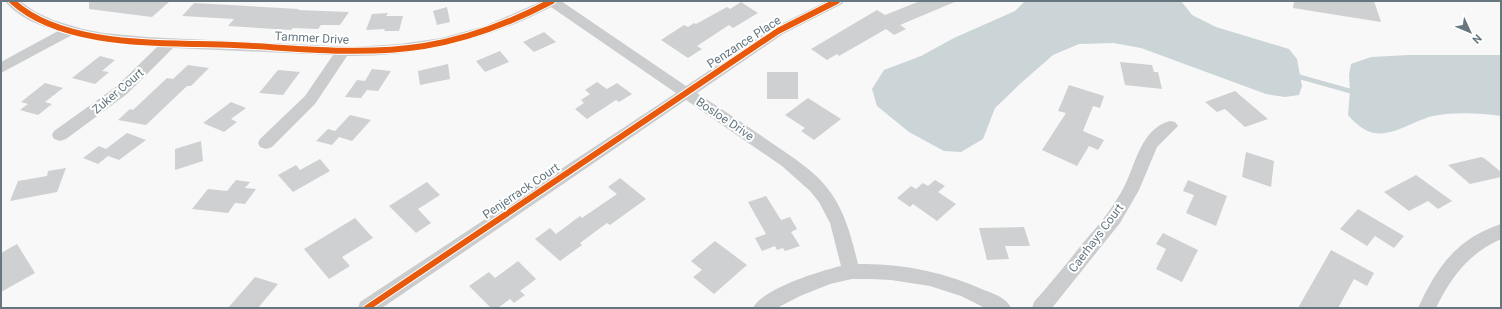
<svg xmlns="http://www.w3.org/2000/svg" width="1502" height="309" font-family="Roboto,sans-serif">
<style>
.water{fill:#cbd4d6}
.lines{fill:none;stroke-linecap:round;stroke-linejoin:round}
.stream{stroke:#cbd4d6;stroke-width:4.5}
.building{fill:#cfd0d1}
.street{fill:#cbcccd;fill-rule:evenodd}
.cycleway-casing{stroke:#fff;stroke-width:8}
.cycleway{stroke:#e8590c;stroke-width:6}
.labels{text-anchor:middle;stroke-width:4;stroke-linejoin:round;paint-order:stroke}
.street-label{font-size:12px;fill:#667780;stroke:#fff}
</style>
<rect width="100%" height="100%" fill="#f8f8f8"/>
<g class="water">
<polygon points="1025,1 1181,1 1192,15 1216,27 1289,49 1297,59 1302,86 1299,95 1285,97 1266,94 1141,48 1113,43 1079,44 1053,55 1021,83 995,108 983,139 961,152 944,151 909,132 877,106 872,89 884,70 921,56 954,38 1015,11"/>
<path d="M 1409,55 L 1501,55 L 1501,116 C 1478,113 1456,112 1433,116 C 1427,117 1422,120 1416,122 C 1387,135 1371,142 1348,115 L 1350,91 L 1349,75 L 1351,64 L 1371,57 Z"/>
</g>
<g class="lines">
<polyline class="stream" points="1300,77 1350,91"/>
</g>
<g class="building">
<polygon points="89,1 155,1 169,2 152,17 89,9"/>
<polygon points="920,1 957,1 900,25 906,29 894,35 886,29 839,56 837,54 827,60 811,49 877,10 885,15"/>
<polygon points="1294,1 1374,1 1381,22 1293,8"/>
<polygon points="741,2 758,13 733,28 729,25 697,46 702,49 688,58 661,40 684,25 688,27 694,23 696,24 727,7 730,9"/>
<polygon points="194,3 299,9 298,10 349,12 340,25 321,25 318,29 293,28 291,30 228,26 234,19 182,16"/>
<polygon points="447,7 450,22 437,25 433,11"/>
<polygon points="388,13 386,16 403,16 399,31 384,31 385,29 366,30 372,14"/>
<polygon points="544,32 556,42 534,52 523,42"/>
<polygon points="500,51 509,62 485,72 476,61"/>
<polygon points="100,56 115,60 102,71 109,72 95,84 72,78"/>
<polygon points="1120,62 1152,65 1154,72 1158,72 1162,89 1125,85"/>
<polygon points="448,64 450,79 420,85 418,71"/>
<polygon points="188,65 209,68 191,86 187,86 146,125 118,120 130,109 133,110 167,78 173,79"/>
<polygon points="372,69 391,71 378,91 367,90 361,98 345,97 357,80 365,81"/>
<polygon points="278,70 300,72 283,95 259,93"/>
<rect x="767" y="72" width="31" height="27"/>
<polygon points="597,82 607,89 617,83 632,94 619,102 616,100 587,119 575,109 584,103 581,100 590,94 585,90"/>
<polygon points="45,83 63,88 45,102 52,104 38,115 20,110 28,104 21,102"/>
<polygon points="1069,85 1104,96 1100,108 1093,106 1083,131 1104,140 1098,150 1089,146 1077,166 1042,150 1066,113 1058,111"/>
<polygon points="1235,91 1268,119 1245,127 1225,109 1217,112 1205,102"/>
<polygon points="808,98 841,119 814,140 801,131 805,128 785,115"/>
<polygon points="231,102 246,108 231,119 237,122 224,132 203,123"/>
<polygon points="350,115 371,120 352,141 339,137 332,145 316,141 328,129 335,131"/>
<polygon points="127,133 146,140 119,160 108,156 98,164 83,158 99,146 106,149"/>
<polygon points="201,141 203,161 175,170 175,149"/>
<polygon points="1246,152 1274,161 1271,187 1242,177"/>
<polygon points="1481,157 1484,158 1501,172 1501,177 1470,184 1448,165"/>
<polygon points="320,159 330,171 293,192 278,175 296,165 300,170"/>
<polygon points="66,168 57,192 10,201 18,181 47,176 48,171"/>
<polygon points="1416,175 1452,201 1438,209 1428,201 1409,211 1384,192"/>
<polygon points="620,178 646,199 610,225 607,223 580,243 582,245 560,261 535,239 550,228 556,234 580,216 582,218 617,194 608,187"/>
<polygon points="236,180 250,182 245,188 256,189 245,204 235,203 228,213 192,209 208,189 227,191"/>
<polygon points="935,180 945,186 938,192 956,204 937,221 913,204 910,207 897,198 911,186 916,189 923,183 928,186"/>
<polygon points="1188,180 1227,196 1216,226 1186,213 1194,195 1183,191"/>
<polygon points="427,182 440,195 418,209 431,223 416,233 389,206"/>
<polygon points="766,196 781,220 790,217 797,229 791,232 800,246 785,251 783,248 777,250 775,246 762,251 755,238 766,234 748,202"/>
<polygon points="1358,209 1404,236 1394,248 1375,236 1367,246 1340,229"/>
<polygon points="355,218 373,238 342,257 350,266 329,279 304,249"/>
<polygon points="1024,227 1030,246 1005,246 1009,259 987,260 979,228"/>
<polygon points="1163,233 1198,250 1182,282 1156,269 1166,249 1156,244"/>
<polygon points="715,241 747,265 714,294 693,277 702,270 691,261"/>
<polygon points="17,244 35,273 1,292 1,253"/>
<polygon points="1331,250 1374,273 1367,286 1354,279 1338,308 1298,308"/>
<polygon points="518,261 536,279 520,291 525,295 514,303 510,299 498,308 491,308 469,286 489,272 495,278"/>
<polygon points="255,277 278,284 258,308 228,308"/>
</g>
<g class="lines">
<g class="street">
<path d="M 5,1 L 20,1 L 34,11 L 53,20 L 83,29 L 104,33 L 147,37 L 352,47 L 400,44 L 441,38 L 485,26 L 542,1 L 561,1 L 686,86 L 773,28 L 827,1 L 844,1 L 842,4 L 783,34 L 697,93 C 720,108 743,123 766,139 C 789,155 815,170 831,193 C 846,214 852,240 858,264 C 902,263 944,272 984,290 C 994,294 1007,298 1011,308 L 985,308 L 961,296 L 930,286 L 891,280 L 871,279 L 852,279 L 830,284 L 800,296 L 777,308 L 753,308 C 762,289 820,271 841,266 L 830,223 L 819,202 L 810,191 L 782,166 L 686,100 L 382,308 L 358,308 L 360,302 L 676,93 L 551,7 C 488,40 419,57 347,56 L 315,104 L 272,147 L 266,149 L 260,147 L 258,143 L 260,139 L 305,96 L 333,55 L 173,48 L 127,94 L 66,139 L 60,141 L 54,139 L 52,135 L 54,131 L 117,86 L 157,47 L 104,42 L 72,35 L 1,73 L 1,62 L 58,31 C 40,26 17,17 5,1 Z"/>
<path d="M 1170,121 L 1175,122 L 1178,126 L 1157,147 L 1139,190 L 1120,223 L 1052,308 L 1032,308 L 1034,302 C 1051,283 1067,263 1083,243 C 1098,226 1112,209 1123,189 C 1136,165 1140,129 1170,121 Z"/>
<path d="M 1501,224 L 1501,239 C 1469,253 1451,277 1436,308 L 1418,308 C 1437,267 1456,239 1501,224 Z"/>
</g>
<defs>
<g id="cycleway">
<path d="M 12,1 C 64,49 167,42 234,45 C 297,48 361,56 424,46 C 469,39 512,22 552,1"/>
<polyline points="367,308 778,31 837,1"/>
</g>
</defs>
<use href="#cycleway" class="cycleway-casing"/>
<use href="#cycleway" class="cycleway"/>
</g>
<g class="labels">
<g class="street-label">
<text transform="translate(312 38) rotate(3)" y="4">Tammer Drive</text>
<text transform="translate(744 42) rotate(-33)" y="4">Penzance Place</text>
<text transform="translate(118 91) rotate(-40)" y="4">Zuker Court</text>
<text transform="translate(725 119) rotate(34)" y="4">Bosloe Drive</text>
<text transform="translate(521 191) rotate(-34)" y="4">Penjerrack Court</text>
<text transform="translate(1096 238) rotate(-53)" y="4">Caerhays Court</text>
</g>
</g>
<rect width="1502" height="309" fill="none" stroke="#667780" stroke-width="4"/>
<g transform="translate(1470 32) rotate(134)" stroke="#ffffff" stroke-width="3" paint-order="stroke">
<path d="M0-3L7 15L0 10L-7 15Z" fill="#667780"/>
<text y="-6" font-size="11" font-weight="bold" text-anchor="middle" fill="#667780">N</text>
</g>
</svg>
